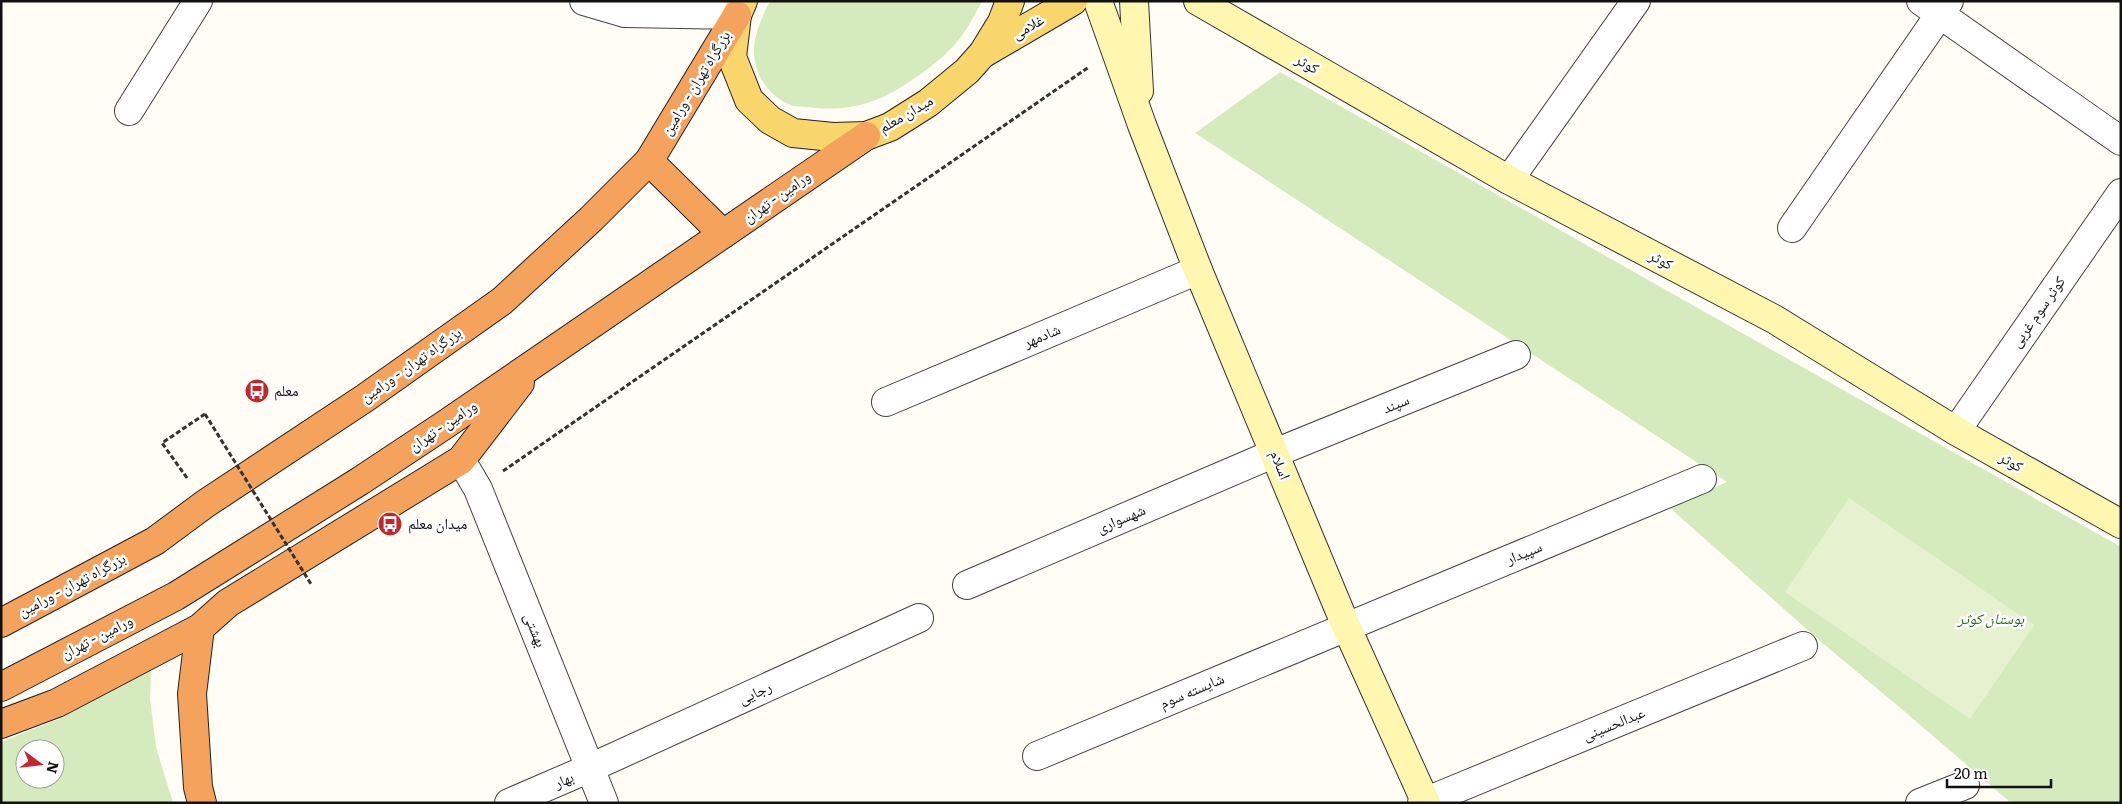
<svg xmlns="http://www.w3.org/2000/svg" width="2122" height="804" font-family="Literata,'Noto Naskh Arabic',serif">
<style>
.grass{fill:#d5ebbd;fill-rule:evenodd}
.pitch{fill:#e6f2cf}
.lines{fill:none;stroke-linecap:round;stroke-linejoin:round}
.street-casing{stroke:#444;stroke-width:30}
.secondary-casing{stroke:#333;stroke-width:30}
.primary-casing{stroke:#222;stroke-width:30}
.highway-casing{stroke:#222;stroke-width:30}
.path{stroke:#333;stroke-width:3;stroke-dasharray:5 2.5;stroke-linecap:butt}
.street{stroke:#fff;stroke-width:28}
.secondary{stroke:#fff6b0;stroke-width:28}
.primary{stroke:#f9d66b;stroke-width:28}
.highway{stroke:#f5a25d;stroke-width:28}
.path-bridge{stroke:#333;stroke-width:3;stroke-dasharray:5 2.5;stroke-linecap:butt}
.labels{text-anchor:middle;stroke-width:5;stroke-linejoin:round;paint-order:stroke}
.street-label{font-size:15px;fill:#111;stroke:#fff}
.poi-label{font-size:15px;fill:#111;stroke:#fff;text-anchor:start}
.park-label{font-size:15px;font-style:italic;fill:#2f6b1f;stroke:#fff}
</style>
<rect width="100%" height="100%" fill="#fffdf5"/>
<g class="grass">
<path d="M 770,1 L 982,1 C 976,12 970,24 963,34 C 949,56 907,86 883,97 C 861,107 840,110 816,108 C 809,107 801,107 794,106 C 769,99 753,73 754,48 C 755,32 763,15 770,1 Z"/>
<polygon points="1280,72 2121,547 2121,803 2011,803 1904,711 1820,641 1670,508 1727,482 1195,133"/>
<path d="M 151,669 L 150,699 L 156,747 L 173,803 L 1,803 L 1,742 L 59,719 ZM 25,749 L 55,749 L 55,779 L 25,779 Z"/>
</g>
<polygon class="pitch" points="1849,498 2034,625 1970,719 1785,592"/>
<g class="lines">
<defs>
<g id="street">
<polyline points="584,1 625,13 737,15"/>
<polyline points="1921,1 2121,141"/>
<polyline points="129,111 198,1"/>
<polyline points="1509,180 1636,1"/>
<polyline points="1792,228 1949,1"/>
<polyline points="886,402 1198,270"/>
<polyline points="1956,431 2121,193"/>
<polyline points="461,460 478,489 604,803"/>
<polyline points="967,585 1275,453 1516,355"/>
<polyline points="1037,756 1702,479"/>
<polyline points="509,803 590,768 919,618"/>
<polyline points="1422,803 1803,646"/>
<polyline points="1920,803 1965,785"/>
</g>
<g id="secondary">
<polyline points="1098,1 1142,125 1198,270 1346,626 1426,803"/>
<polyline points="1134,1 1139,91"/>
<polyline points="1198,1 1509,180 1774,319 1956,431 2121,524"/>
</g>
<g id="primary">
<polyline points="743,1 737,15 732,57 749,100 770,120 793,133 833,137 866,136 890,127 928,103 967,71 983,53 1002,22 1010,1"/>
<polyline points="984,53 1073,1"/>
</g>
<g id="highway">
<polyline points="649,161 723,234"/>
<polyline points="1,623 155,541 205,504 365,398 502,301 591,219 649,161 737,15"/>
<polyline points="200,628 192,694 198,787 202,803"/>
<polyline points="1,687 176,596 360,481 446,424 866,136"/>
<polyline points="1,724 57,703 200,628 228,603 461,460 520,383"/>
</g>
</defs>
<use href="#street" class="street-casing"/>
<use href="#secondary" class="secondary-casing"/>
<use href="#primary" class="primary-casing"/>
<use href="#highway" class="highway-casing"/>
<g class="path">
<polyline points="503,471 1089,67"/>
<polyline points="187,478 162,443 205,414"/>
</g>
<use href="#street" class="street"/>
<use href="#secondary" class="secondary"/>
<use href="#primary" class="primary"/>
<use href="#highway" class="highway"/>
<polyline class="path-bridge" points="205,414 311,584"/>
</g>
<defs>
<symbol id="bus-disc" viewBox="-11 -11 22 22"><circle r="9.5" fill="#c4262e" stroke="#fff"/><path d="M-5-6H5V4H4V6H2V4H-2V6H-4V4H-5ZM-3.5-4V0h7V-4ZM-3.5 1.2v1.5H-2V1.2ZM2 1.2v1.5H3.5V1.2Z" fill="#fff"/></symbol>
</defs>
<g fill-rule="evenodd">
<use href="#bus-disc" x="243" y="377" width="28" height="28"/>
<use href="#bus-disc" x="376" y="510" width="28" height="28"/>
</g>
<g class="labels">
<g class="street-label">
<text transform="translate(1028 27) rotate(-30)" y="5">غلامی</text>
<text transform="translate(1307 64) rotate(30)" y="5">کوثر</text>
<text transform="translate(696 83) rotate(-59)" y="5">بزرگراه تهران - ورامین</text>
<text transform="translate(906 114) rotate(-30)" y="5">میدان معلم</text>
<text transform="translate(777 197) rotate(-35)" y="5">ورامین - تهران</text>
<text transform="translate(1661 260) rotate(28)" y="5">کوثر</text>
<text transform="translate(2038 312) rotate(-55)" y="5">کوثر سوم غربی</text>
<text transform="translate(1042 336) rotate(-23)" y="5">شادمهر</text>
<text transform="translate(411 365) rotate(-35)" y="5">بزرگراه تهران - ورامین</text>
<text transform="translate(1396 404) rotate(-22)" y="5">سپند</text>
<text transform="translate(443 426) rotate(-34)" y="5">ورامین - تهران</text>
<text transform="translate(2011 462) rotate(30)" y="5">کوثر</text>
<text transform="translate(1280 465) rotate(68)" y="5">اسلام</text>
<text transform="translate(1121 519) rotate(-23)" y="5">شهسواری</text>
<text transform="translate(1524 553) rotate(-22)" y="5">سپیدار</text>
<text transform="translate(72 585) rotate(-28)" y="5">بزرگراه تهران - ورامین</text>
<text transform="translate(535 630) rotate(68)" y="5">بهشتی</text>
<text transform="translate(97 637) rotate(-27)" y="5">ورامین - تهران</text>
<text transform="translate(1192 691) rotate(-23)" y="5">شایسته سوم</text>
<text transform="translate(755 693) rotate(-25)" y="5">رجایی</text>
<text transform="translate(1614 724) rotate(-22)" y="5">عبدالحسینی</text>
<text transform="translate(564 780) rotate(-23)" y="5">بهار</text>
</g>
<g class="poi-label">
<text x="274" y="396">معلم</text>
<text x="408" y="529">میدان معلم</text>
</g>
<g class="park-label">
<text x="1991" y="624">بوستان کوثر</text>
</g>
</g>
<rect width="2122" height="804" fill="none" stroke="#111111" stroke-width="5"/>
<g transform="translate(40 764) rotate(105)"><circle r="24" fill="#ffffff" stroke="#a0a0a0"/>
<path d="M0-4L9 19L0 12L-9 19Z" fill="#c4262e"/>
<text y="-8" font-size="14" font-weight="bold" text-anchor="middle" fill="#111111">N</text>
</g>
<path d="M1947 779v8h104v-8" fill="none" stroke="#111111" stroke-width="2.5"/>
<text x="1954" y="779" font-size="15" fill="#111111" stroke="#ffffff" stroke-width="4" paint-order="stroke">20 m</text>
</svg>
